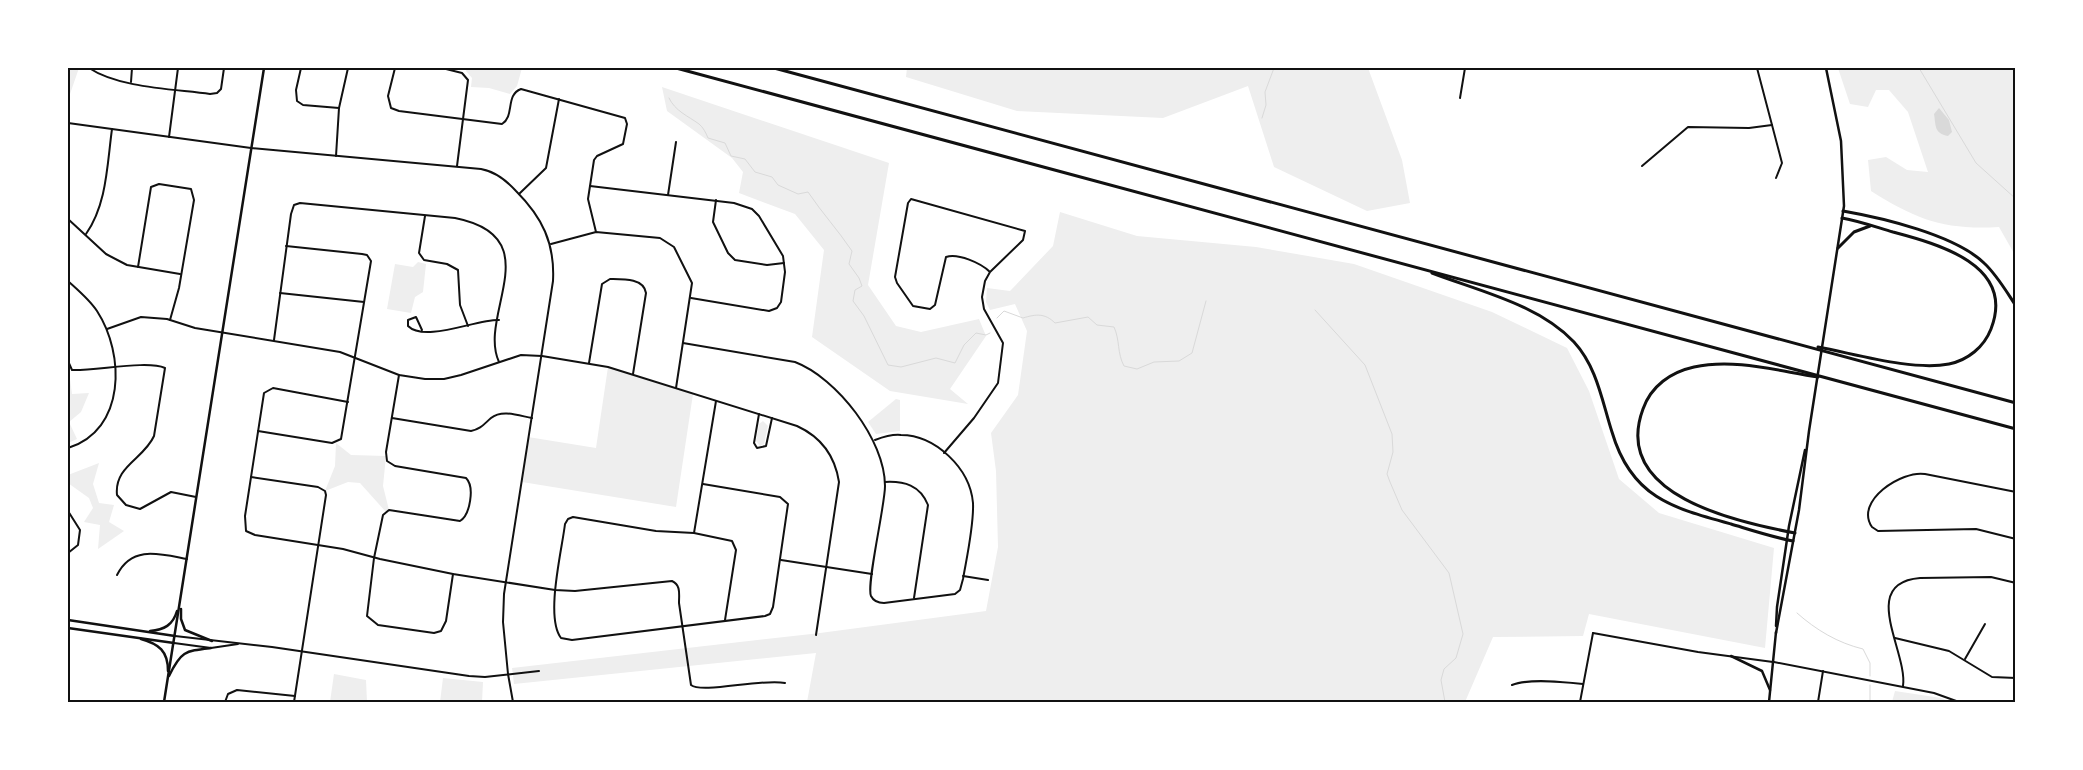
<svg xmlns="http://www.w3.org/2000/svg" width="2083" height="770" font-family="'Source Sans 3',sans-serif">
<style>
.green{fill:#eee}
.water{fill:#d9d9d9}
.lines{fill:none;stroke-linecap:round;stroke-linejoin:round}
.stream{stroke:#d9d9d9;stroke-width:1}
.minor{stroke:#111;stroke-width:2}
.tertiary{stroke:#111;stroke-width:2}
.secondary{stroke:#111;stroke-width:2.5}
.motorway{stroke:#111;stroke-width:3}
.neatline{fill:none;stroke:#111;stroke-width:2}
</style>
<rect width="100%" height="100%" fill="#fff"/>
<g class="green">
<polygon points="68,68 79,68 70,94 68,93"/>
<polygon points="467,68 522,68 517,86 510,94 489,88 471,87 472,78 466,71"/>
<polygon points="907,68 1368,68 1402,160 1410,203 1367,211 1274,167 1248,86 1163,118 1017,111 906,77"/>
<path d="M 1838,68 L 2015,68 L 2015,255 L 1999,227 C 1944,230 1917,220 1871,191 L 1868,160 L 1886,157 L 1907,170 L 1928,172 L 1908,112 L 1889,90 L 1876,90 L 1868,107 L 1850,104 Z"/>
<polygon points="662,87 889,163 868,285 896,326 921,332 979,319 986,336 950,389 968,404 890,391 812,337 824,250 795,214 739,193 743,172 732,158 667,111"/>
<polygon points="1060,212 1137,236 1256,247 1354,264 1492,312 1567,348 1589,391 1619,479 1659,513 1774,548 1765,648 1589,614 1583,636 1493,637 1465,702 807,702 816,653 514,684 512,668 820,633 986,611 998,547 996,471 991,433 1018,395 1027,331 1015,304 990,310 986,302 987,288 1010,291 1053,246"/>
<polygon points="418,262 426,264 423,292 415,297 411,313 387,309 395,264 413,267"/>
<polygon points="608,367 693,394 676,507 522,482 528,437 596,448"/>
<polygon points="68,377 70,379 72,394 89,393 81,412 69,422 77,439 68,443"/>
<polygon points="896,399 900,400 900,431 876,434 868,422"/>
<polygon points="763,421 768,426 764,444 760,446 756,441 759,424"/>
<polygon points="336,443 351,455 386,456 383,486 389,510 386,512 360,483 348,482 325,491 335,466"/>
<polygon points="99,463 93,484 99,503 114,505 109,522 124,531 98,549 100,525 84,522 93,508 89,498 68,483 68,475"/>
<polygon points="334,674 366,680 367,702 330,702"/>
<polygon points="443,678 483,682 482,702 440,702"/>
<polygon points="1895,691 1941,698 1951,702 1892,702"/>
</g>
<path class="water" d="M 1939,108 L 1949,120 L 1952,132 L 1948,136 C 1934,133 1936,126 1934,114 Z"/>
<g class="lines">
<g class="stream">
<polyline points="1919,68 1976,163 2016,199"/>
<path d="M 669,98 C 675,111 688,116 699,124 C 703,127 706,133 708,138 L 725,143 L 731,156 L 745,159 L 755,172 L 772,177 L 778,185 L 798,194 L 808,192 C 822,213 838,230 852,251 L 849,264 L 859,278 L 862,286 L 855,290 L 853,301 L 864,316 L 888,365 L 901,367 L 936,358 L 955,363 L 964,345 L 976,333 L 986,335 L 990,333"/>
<polyline points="1262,118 1266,105 1265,92 1274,68"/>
<polyline points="1315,310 1365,365 1392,434 1393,452 1387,474 1390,482 1402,510 1449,573 1463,634 1456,658 1444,669 1441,680 1445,702"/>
<path d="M 997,318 L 1004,311 L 1023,318 C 1036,314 1045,313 1055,323 L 1088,317 L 1097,325 L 1114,327 C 1120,340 1117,353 1124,366 L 1137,369 L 1154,362 L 1179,361 L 1192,353 L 1206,301"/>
<path d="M 1797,613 C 1816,630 1838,643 1863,649 L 1870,663 L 1870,676"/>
<polyline points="1870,702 1870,685"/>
</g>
<g class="minor">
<path d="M 89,68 C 119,88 174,89 210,94 L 217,93 L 221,89 L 224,68"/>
<polyline points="301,68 296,90 297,101 303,105 339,108"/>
<path d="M 395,68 L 388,96 L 391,108 L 399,111 L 502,124 C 515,116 505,95 521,89 L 625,118 L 627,124 L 623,144 L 597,156 L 594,160 L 588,199 L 596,232"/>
<polyline points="442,68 462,73 468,80 457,166"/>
<polyline points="1757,68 1782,163 1776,178"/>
<polyline points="131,82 132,68"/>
<polyline points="1460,98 1465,68"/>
<polyline points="169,137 178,68"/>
<polyline points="336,156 339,108 348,68"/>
<polyline points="1642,166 1688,127 1749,128 1772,125"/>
<polyline points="590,186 734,203 752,209 759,216 783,256 785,272 781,302 777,308 769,311 691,298"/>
<polyline points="519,194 546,168 559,99"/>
<polyline points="668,195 676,142"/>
<polyline points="716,200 713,222 728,253 735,260 767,265 784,263"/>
<polyline points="425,216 419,253 424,260 447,264 458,270 460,305 468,326"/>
<polyline points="68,219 106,254 127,265 180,274"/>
<path d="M 86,234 C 107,204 107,165 112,129"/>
<polyline points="551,244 596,232 660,238 674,247 692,283 676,388"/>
<polyline points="138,267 151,187 159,184 191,189 194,200 179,288 170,320"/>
<path d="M 68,281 C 78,290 90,300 97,311 C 125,354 126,430 68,448"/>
<polyline points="280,293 364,302"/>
<path d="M 107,329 L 141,317 L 167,319 L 195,328 L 340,352 L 399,375 L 425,379 L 444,379 L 461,375 L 521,355 L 542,356 L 608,367 L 797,426 C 821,437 835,456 839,482 L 816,635"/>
<path d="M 422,330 L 416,317 L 408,320 L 408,326 C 425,343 477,319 499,320"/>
<path d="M 274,340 L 291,214 L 294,205 L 300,203 L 455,218 C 551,237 477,315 499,362"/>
<path d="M 683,343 L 795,362 C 837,378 885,440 885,486 C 885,506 866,585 871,596 C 874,602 879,603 884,603 L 955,594 L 960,590 L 963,579 C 967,556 974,525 973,503 C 970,468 935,435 901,435 C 892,434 883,437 875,440"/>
<path d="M 68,361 L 72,370 C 96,371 147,360 165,368 L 154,436 C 144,459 114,466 117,495 L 126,505 L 140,509 L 171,492 L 196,497"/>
<path d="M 589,363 L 602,284 L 610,279 C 623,279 644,278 646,293 L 633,374"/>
<path d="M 399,375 L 386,452 L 387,461 L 395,466 L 466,478 C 475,487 470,515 460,521 L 389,510 L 383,515 L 374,558 L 367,616 L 378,625 L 434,633 L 441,631 L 446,621 L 453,574"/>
<path d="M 348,402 L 273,388 L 264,393 L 245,516 L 246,531 L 255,535 L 343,549 L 380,559 L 453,574 L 555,590 L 575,591 L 672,581 C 681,585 679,594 679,603 L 691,685 C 702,694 762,678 785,683"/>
<polyline points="759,414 754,443 757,448 766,446 772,418"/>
<path d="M 392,418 L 471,431 C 481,429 484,424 491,418 C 502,409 520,416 532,418"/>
<polyline points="258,431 332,443 341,439 371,261 367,255 362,254 286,246"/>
<path d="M 944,453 L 974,418 L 998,383 L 1003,343 L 984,309 L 982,297 L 985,281 L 990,272 L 1023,240 L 1025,231 L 911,199 L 908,203 L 895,277 L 897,283 L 913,306 L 930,309 L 935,305 L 946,257 C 958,253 981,263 990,272"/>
<polyline points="251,477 318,487 325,491 326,495 294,702"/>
<path d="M 885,482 C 904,481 920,485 928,505 L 914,598"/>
<path d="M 703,484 L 780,497 L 788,504 L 773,607 L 770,614 L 765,616 L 572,640 L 561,638 C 545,617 562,550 565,524 L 568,519 L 573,517 L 656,531 L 694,533 L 732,541 L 736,550 L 725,620"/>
<path d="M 2016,492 L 1925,474 C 1902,470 1854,501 1872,527 L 1878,531 L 1976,529 L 2016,539"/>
<polyline points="68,511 80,530 78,545 68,553"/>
<polyline points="694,533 716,401"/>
<polyline points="781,560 872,574"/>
<path d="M 117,575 C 132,545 160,554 187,559"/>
<polyline points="963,576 988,580"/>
<polyline points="1895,638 1949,651 1992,677 2016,678"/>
<polyline points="1965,659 1985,624"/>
<polyline points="1774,662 1934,693 1959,702"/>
<polyline points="508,674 513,702"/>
<path d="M 1512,685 C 1529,678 1565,682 1583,684"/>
<path d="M 1903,686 C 1908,652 1858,583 1920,578 L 1991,577 L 2016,583"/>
<polyline points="225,702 228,694 237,690 295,696"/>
<polyline points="590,702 613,702"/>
<polyline points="1580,702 1593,633"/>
<polyline points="1818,702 1823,671"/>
</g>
<g class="tertiary">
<path d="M 68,123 L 251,148 L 481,169 C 496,172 506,180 516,191 C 542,217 555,243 553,281 L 504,594 L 503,622 L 508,674"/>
<polyline points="1593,633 1698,652 1773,662"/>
<polyline points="175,636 272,647 469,676 485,677 539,671"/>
<polyline points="174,643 211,648 238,644"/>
</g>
<g class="secondary">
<polyline points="181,609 181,619 185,630 212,641"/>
<polyline points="68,620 175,636"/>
<polyline points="1776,626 1777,607 1789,526 1805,450"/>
<polyline points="68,628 174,643"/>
<path d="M 150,631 C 164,630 173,625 177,611"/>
<polyline points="1776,633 1799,510 1809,431 1844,206 1841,141 1826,68"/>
<path d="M 141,639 C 159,644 168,651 168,671"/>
<polyline points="1731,656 1762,671 1770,690"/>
<path d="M 169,676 C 181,651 185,651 211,648"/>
<polyline points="164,702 264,68"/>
<polyline points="1769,702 1776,632"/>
</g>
<g class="motorway">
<polyline points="676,68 2016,429"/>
<polyline points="774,68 2016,403"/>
<path d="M 1843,211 C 1883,218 1955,235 1984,263 C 1997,275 2006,291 2016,306"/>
<polyline points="1838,248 1854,232 1870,226"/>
<path d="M 1432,273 C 1479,291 1538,304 1574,342 C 1597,367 1602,401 1612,432 C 1631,497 1672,508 1731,524 C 1751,530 1772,537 1793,541"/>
<path d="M 1818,347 C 1856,354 1912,371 1949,364 C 1968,360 1984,347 1991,329 C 2016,265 1938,244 1893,232 C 1876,227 1859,221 1842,218"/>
<path d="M 1795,533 C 1736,522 1611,495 1643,409 C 1651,386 1671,372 1694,367 C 1734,358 1778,371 1818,377"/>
</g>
</g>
<rect width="2083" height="770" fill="none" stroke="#ffffff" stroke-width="138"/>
<rect x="69" y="69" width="1945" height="632" class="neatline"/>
</svg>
